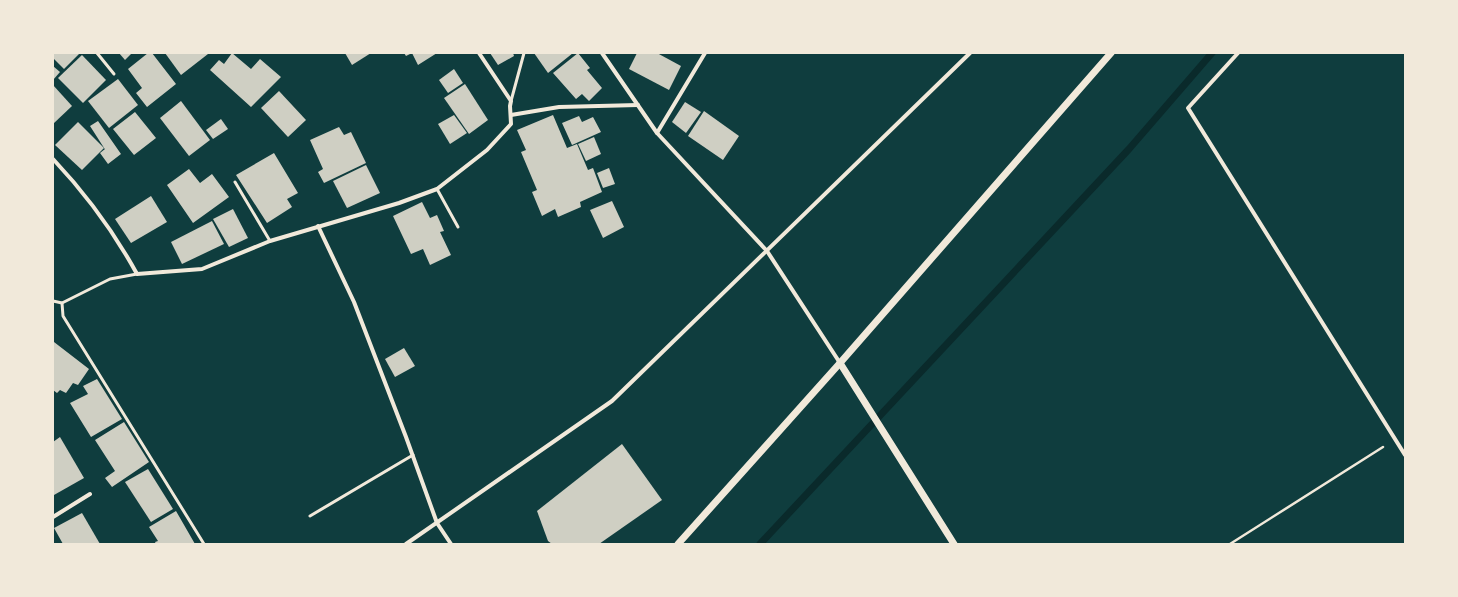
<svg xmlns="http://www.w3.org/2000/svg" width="1458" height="597" font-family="Poppins,sans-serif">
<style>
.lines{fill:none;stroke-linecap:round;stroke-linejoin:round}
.stream{stroke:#0a2a2b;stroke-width:7}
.building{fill:#cfcfc3}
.path{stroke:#f1e9da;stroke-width:2.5}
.service{stroke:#f1e9da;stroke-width:3}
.minor{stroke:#f1e9da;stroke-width:4}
.tertiary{stroke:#f1e9da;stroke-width:7}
</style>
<rect width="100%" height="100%" fill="#0f3d3e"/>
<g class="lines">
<polyline class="stream" points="760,544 1129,149 1212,53"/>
</g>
<g class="building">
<polygon points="53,53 80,53 64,69 53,58"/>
<polygon points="119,53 132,53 125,60"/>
<polygon points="148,53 152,53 176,84 147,107 136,93 142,88 128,69"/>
<polygon points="165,53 207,53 208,54 181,75"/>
<polygon points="232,53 251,69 260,59 281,77 251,107 210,70 219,60 224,64"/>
<polygon points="345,53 371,53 352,65"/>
<polygon points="404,53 437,53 418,65 412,53 406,56"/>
<polygon points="490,53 513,53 514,56 498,65"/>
<polygon points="534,53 573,53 548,73"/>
<polygon points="578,53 590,68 587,70 602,88 589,101 582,94 576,99 553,73"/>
<polygon points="637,53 657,53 681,66 669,90 629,69"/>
<polygon points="82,55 106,80 83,103 58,78"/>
<polygon points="53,66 60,72 53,80"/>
<polygon points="454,69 463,83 448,93 439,80"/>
<polygon points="118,79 138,105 109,128 88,101"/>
<polygon points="465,84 488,120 469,134 444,98"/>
<polygon points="53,85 72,106 53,124"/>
<polygon points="279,91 306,120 288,137 261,108"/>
<polygon points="181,101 210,140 189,156 160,118"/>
<polygon points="685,102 701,112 686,133 672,122"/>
<polygon points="704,111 739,136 723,160 688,136"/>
<polygon points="135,112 156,138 134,155 113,129"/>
<polygon points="454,115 467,133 450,144 438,124"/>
<polygon points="553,115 567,148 577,144 588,170 593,168 602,192 580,202 581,207 558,217 555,209 542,216 532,192 537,190 521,152 526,150 517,130"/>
<polygon points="579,116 582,122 593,117 601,132 572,145 562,123"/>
<polygon points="221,119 228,129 213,139 206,130"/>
<polygon points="98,121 121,154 108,164 100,153 105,149 106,151 90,126"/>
<polygon points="78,122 104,148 82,170 55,145"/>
<polygon points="339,127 344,135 351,132 366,163 324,183 318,172 323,169 310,140"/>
<polygon points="594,137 601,154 586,161 578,144"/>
<polygon points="274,153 298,193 287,199 292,207 267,223 236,175"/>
<polygon points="366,165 380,193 347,208 333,181"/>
<polygon points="609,168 615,184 603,188 597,173"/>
<polygon points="189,169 200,183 212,174 229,197 193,223 167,185"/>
<polygon points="151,196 167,222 131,243 115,219"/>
<polygon points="612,201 624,227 603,238 590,210"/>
<polygon points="422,202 430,218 437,215 444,231 440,232 451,255 430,265 423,249 411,254 393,216"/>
<polygon points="233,209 248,238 229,247 213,219"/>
<polygon points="212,221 224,244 182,264 171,242"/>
<polygon points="54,342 89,369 78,385 73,383 66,393 60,390 57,393 53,390"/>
<polygon points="404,348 415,366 395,377 385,359"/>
<polygon points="97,379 122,419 91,437 70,403 88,394 83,386"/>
<polygon points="124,422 149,462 112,487 105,478 115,471 95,440"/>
<polygon points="60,437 84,478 54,495 53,442"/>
<polygon points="622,444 662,500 599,544 552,544 548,541 537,511"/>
<polygon points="148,469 173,509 151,522 125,482"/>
<polygon points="176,511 195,544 156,544 155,542 158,541 149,527"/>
<polygon points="82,513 100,544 63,544 54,528"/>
</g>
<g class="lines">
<polyline class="path" points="1230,544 1383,447"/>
<g class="service">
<polyline points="97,53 114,74"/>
<polyline points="511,101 524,53"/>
<polyline points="235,182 270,241"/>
<polyline points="437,189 458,227"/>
<polyline points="53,301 62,303 110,279 137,274"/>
<polyline points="62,303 63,316 204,544"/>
<polyline points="310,516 413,455"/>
</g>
<g class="minor">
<polyline points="602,53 657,133 767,251 840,363"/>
<polyline points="1238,53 1188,108 1405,455"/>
<polyline points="511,115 559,107 638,105"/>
<polyline points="657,133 705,53"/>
<path d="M 53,159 C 86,194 114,232 137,274 L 202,269 L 270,241 L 399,203 L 437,189 L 487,150 L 511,124 L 510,106 L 511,101 L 479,53"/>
<polyline points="318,226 354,302 406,437 437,523 451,544"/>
<polyline points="53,517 90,494"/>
<polyline points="406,544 612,401 970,53"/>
</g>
<g class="tertiary">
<polyline points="840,363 954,544"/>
<polyline points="678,544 840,363 1111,53"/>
</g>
</g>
<rect width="1458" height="597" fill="none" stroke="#f1e9da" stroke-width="108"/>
</svg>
